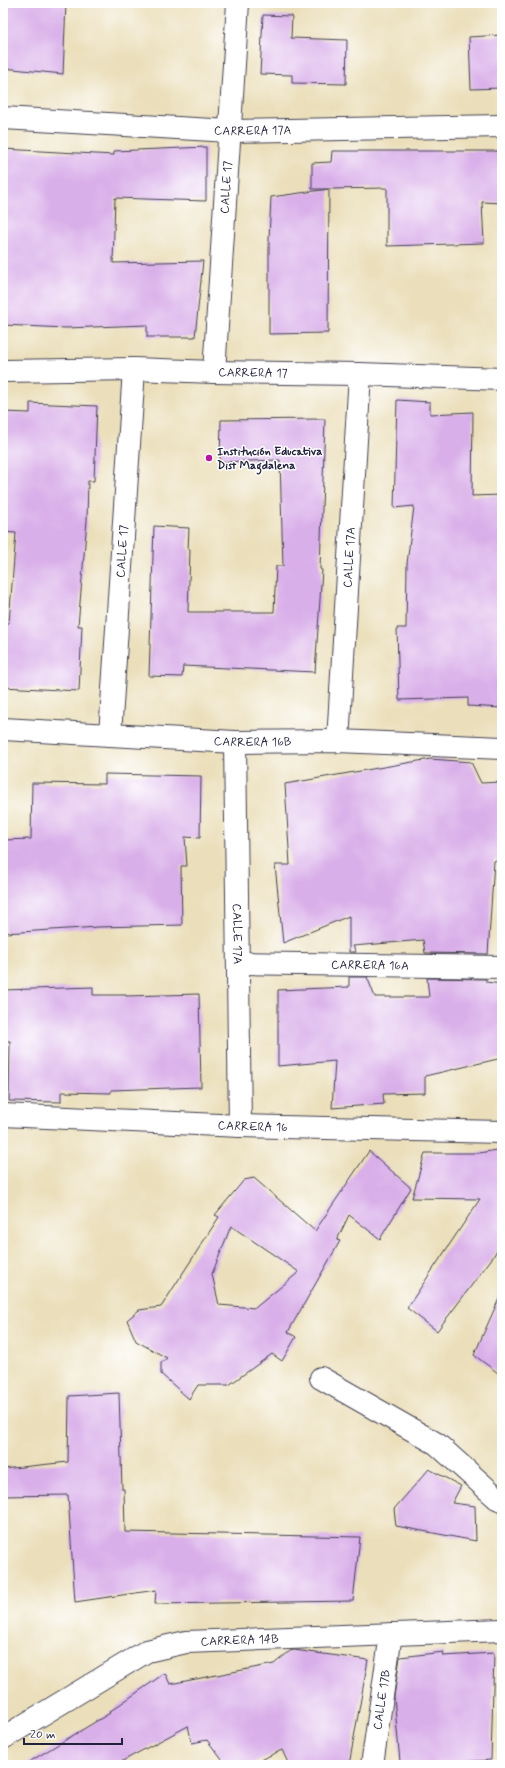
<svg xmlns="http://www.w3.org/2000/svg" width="505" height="1768" font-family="Mynerve,sans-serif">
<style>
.building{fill:#d9afe9;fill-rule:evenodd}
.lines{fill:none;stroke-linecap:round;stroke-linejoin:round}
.minor-casing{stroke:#403e4e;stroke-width:24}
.minor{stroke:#fff;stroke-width:22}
.poi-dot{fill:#b5179e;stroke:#fff;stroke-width:1.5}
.labels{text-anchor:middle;stroke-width:3;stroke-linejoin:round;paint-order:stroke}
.street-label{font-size:12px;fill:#22223b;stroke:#fff}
.poi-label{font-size:12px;font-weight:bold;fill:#22223b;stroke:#fff;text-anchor:start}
</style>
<rect width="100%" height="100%" fill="#fff"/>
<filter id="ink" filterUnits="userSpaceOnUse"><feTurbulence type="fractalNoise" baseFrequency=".025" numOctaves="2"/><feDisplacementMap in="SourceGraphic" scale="8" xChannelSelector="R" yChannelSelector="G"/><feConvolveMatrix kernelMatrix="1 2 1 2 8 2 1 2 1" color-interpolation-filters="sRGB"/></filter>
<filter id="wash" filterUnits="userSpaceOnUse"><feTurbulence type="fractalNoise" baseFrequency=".012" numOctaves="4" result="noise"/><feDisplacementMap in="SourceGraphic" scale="16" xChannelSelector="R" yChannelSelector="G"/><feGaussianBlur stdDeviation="0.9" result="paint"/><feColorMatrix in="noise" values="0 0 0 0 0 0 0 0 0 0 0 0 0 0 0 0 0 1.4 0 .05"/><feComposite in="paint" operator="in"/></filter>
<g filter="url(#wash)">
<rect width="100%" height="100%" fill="#ebdfbb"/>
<g id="blocks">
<g class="building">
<polygon points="3,3 66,3 63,74 3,68"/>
<polygon points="263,15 292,16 291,38 347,40 346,84 292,83 292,75 260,74"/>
<polygon points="502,35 502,88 471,89 469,37"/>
<polygon points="206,147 206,201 115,198 113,263 203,261 195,337 147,337 147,325 66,328 3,325 3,149 114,155 114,151"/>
<polygon points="332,151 502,151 502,203 482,202 484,243 387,246 387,188 329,189 328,333 269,334 269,239 271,197 329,189 312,189 312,163 331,162"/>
<polygon points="397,400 430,402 430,414 473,412 472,496 502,495 502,708 468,706 468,698 399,700 397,628 406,628 407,564 414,506 394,508"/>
<polygon points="30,403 97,406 94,481 88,481 87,520 78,626 82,626 79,691 3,687 4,623 9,623 16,533 3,532 3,412 30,413"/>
<polygon points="325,419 320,569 322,570 315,672 183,666 182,677 149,676 154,526 189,528 188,549 190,549 188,612 274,612 276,566 283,566 280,460 220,462 221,420"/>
<polygon points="430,759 471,762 481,783 502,782 502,858 494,861 488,954 425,953 423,940 353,946 356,952 349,952 349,916 283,943 275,865 290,865 285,784"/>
<polygon points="105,774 201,776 200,838 185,837 187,866 181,866 182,925 98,927 5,933 3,840 31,839 32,783 105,784"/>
<polygon points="349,977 367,977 375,997 429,997 427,978 486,979 486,982 502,984 502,1058 425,1076 425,1093 383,1094 384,1104 332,1108 335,1061 278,1066 278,990 349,987"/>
<polygon points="93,987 93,995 126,995 126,996 199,994 201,1087 111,1090 111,1093 61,1092 61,1102 9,1101 10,1041 3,1041 3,990"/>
<polygon points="502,1149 502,1241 493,1257 437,1331 407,1308 480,1199 412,1198 425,1153 479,1153"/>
<path d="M 369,1151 L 411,1188 L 380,1239 L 349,1215 L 337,1240 L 340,1241 L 288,1332 L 296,1337 L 282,1361 L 272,1354 L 229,1385 L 198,1385 L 189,1399 L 161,1374 L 161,1363 L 167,1358 L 136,1341 L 127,1320 L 139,1310 L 161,1307 L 219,1217 L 215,1215 L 244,1180 L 254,1178 L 315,1231 ZM 231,1226 L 299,1272 L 255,1308 L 219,1305 L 212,1274 Z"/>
<polygon points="502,1292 502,1376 474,1355"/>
<polygon points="119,1393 122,1489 124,1489 125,1532 360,1537 353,1601 155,1604 156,1590 75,1602 68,1495 3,1496 3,1469 68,1462 69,1396"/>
<polygon points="429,1469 461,1486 452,1503 475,1506 476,1541 396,1526 394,1509"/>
<polygon points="294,1650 368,1660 349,1765 289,1765 282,1750 249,1765 226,1765 207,1740 192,1743 188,1726 115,1765 24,1765 110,1713 109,1712 165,1673 170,1684 274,1664 290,1651"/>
<polygon points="444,1652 443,1656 494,1653 491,1760 428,1764 400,1762 394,1697 400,1657"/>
</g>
</g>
</g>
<g filter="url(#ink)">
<use href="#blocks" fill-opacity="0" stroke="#403e4e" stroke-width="1"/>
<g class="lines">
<defs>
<g id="minor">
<path id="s1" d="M 3,118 L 230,131 L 502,126"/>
<path id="s2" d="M 3,371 L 134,369 L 214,372 L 360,374 L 502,379"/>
<path id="s3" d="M 214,372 L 238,3"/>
<path id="s4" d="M 3,729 L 235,742 L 338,741 L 502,748"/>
<path id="s5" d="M 110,735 L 134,369"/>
<path id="s6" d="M 338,741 L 360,374"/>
<path id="s7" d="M 235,742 L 240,1126"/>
<path id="s8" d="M 239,963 L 502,967"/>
<path id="s9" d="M 3,1115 L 240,1126 L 502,1132"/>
<polyline points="321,1378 437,1444 497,1498 502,1500"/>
<path id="s10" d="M 3,1738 L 147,1651 L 186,1642 L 502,1630"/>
<path id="s11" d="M 372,1765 L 391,1634"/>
</g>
</defs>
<use href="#minor" class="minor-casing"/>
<use href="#minor" class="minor"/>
</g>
</g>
<circle class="poi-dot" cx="209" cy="458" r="4"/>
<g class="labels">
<g class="street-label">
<text dy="4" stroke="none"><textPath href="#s1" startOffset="250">CARRERA 17A</textPath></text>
<text dy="4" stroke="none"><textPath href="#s3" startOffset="185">CALLE 17</textPath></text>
<text dy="4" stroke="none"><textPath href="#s2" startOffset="250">CARRERA 17</textPath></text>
<text dy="4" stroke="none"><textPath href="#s5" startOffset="184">CALLE 17</textPath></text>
<text dy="4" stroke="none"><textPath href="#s6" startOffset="184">CALLE 17A</textPath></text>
<text dy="4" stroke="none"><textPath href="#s4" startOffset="250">CARRERA 16B</textPath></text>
<text dy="4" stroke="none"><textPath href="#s7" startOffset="192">CALLE 17A</textPath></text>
<text dy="4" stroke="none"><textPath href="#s8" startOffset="131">CARRERA 16A</textPath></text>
<text dy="4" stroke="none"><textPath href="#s9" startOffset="250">CARRERA 16</textPath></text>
<text dy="4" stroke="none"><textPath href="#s10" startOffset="262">CARRERA 14B</textPath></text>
<text dy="4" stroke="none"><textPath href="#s11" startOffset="66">CALLE 17B</textPath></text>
</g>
<g class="poi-label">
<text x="217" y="455">Institución Educativa<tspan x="217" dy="14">Dist Magdalena</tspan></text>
</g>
</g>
<rect width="505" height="1768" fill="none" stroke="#fff" stroke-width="16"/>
<path d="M24 1738v6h98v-6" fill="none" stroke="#22223b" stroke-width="2"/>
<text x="30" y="1738" font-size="12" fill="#22223b" stroke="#ffffff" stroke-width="3" paint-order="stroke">20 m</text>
</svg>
